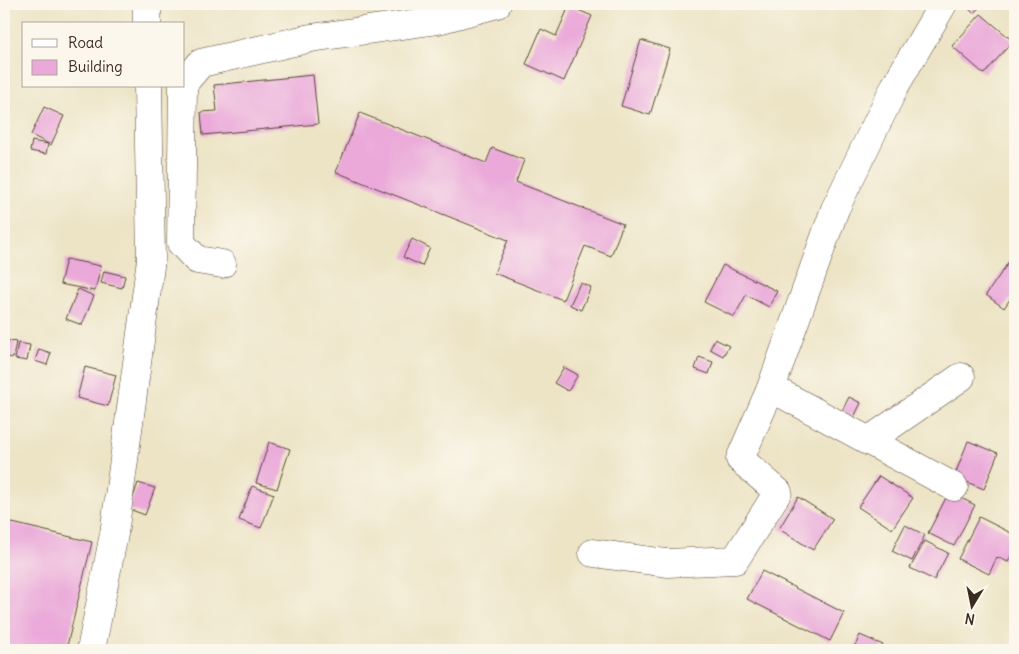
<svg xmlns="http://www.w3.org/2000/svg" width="1019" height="654" font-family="Delius,sans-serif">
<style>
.building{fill:#eaa9d9}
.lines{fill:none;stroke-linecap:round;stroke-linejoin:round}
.minor-casing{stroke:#564637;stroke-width:29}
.minor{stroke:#fff;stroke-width:28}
</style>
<rect width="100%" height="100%" fill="#fbf7ec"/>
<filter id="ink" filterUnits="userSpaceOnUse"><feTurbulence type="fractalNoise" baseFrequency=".02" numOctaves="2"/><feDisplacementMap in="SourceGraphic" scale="10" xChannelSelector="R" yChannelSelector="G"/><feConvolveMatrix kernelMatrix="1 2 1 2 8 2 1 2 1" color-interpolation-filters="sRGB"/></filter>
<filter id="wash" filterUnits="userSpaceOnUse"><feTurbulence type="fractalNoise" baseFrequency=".0096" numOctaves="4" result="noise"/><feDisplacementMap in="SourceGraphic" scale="20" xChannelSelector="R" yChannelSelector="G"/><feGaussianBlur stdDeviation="1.12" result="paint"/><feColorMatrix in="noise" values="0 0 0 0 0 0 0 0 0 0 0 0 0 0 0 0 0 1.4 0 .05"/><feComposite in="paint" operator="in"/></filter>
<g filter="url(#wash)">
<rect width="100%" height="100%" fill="#ede4c6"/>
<g id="blocks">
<g class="building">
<polygon points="964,4 984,4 973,13"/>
<polygon points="569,6 592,16 564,81 526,64 541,29 556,36"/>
<polygon points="981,14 1013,41 984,74 952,46"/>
<polygon points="641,40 670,49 650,115 621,106"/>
<polygon points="313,75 318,124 203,135 201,112 217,111 214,85"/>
<polygon points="44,107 64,116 51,145 31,135"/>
<polygon points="360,113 486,163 492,148 524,160 516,182 623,224 611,256 585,246 563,300 494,273 508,240 336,172"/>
<polygon points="32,141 48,144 46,154 30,151"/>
<polygon points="412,239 430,248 422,266 403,257"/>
<polygon points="66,259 101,266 95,291 60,284"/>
<polygon points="1010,260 1015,264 1015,292 1004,308 986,295"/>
<polygon points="723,265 777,291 769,307 746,295 734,317 704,302"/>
<polygon points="104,271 125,276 122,288 101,283"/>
<polygon points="580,283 591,287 581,310 570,305"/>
<polygon points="78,289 94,296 82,325 66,319"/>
<polygon points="715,339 729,346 723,356 710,349"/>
<polygon points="4,340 16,342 13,358 4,356"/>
<polygon points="18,343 30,345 27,361 15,359"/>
<polygon points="39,349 51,353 47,365 35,361"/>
<polygon points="699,357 713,362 709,374 695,369"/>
<polygon points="85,367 116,375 108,406 77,398"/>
<polygon points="564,367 578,375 568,391 554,383"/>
<polygon points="849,397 861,403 854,417 842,411"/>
<polygon points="968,441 998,453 984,489 954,477"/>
<polygon points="269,442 290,449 277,489 256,483"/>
<polygon points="879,476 913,498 892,529 858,507"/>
<polygon points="138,483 155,488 145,515 129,509"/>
<polygon points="252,486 274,494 261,528 239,520"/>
<polygon points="949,492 975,505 954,546 928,533"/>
<polygon points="798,497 833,519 813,550 779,529"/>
<polygon points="979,517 1015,535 1015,549 1008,562 997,557 989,574 958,559"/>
<polygon points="4,521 92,542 66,650 4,650"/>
<polygon points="905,525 925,535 912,561 892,551"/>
<polygon points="925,541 948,553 934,580 910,568"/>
<polygon points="762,571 844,613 830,641 747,599"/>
<polygon points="860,635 883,645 880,650 853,650"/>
</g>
</g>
</g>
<g filter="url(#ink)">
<use href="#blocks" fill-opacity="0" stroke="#564637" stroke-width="1"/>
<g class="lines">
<defs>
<g id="minor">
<polyline points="147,4 147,24"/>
<polyline points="943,4 895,86 835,209 771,388 954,487"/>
<polyline points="184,83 201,63 311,38 438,20 497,4"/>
<polyline points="183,86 181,243 197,260 222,264"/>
<polyline points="868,441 961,377"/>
<polyline points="593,553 667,563 735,560 778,492 740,459 771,388"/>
<polyline points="91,650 114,534 151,259 148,86"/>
</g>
</defs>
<use href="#minor" class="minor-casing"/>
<use href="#minor" class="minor"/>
</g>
</g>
<rect width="1019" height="654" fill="none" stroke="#fbf7ec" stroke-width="20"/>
<rect x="22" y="22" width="162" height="65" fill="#fbf7ec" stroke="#aea59a"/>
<rect x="32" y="39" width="25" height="8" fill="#ffffff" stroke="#aea59a"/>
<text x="68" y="48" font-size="15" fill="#3b2a1e">Road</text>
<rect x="32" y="60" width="25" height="15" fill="#eaa9d9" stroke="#aea59a"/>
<text x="68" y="72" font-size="15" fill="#3b2a1e">Building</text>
<g transform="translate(972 606) rotate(190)" stroke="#fbf7ec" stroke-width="4" paint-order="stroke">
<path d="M0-4L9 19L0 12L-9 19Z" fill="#3b2a1e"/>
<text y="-8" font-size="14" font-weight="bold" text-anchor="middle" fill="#3b2a1e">N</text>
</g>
</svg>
